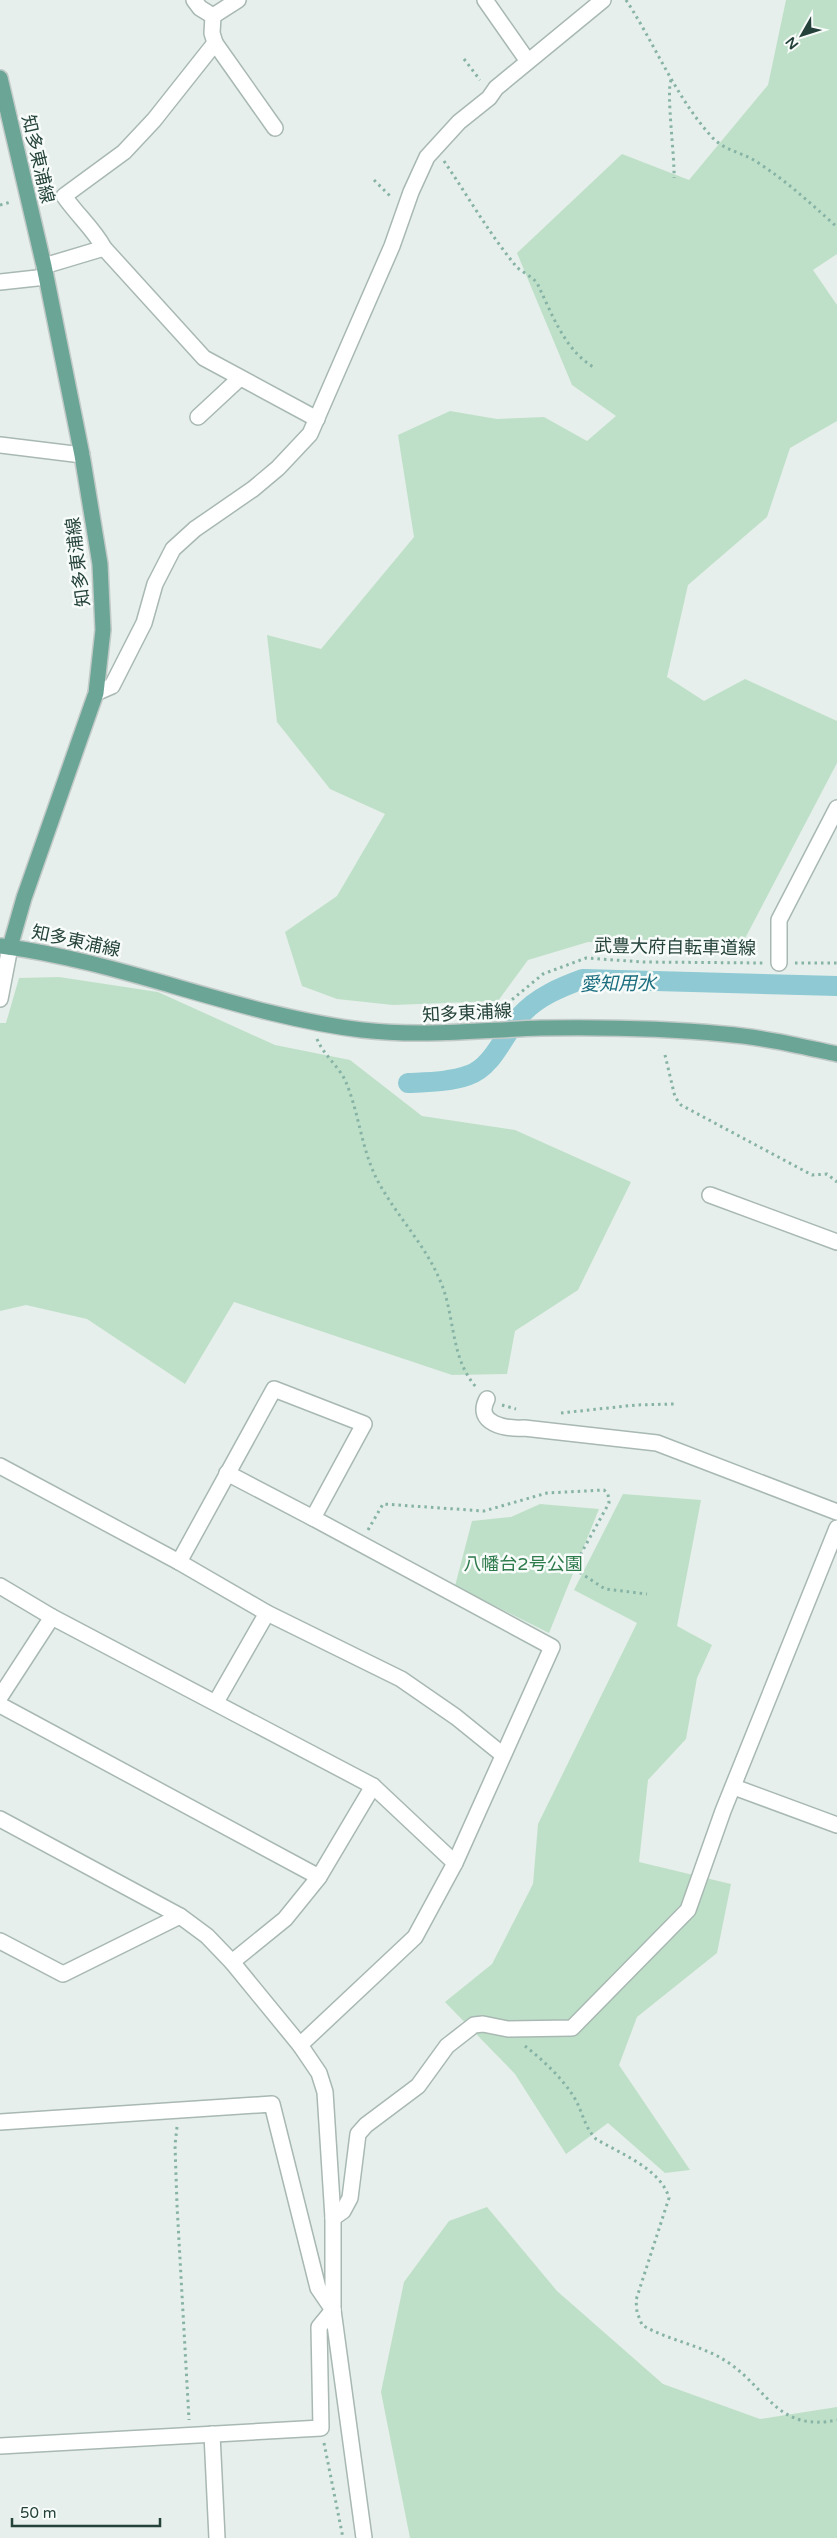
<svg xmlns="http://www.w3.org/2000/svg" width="837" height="2538" font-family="'Varela Round','Noto Sans JP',sans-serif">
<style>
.green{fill:#bfe0c8}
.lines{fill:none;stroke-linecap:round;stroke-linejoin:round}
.canal{stroke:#8ec9d4;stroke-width:20}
.minor-casing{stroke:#a8b8b2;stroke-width:18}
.major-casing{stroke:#c2cac8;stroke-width:18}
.path{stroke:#86b3a5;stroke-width:3;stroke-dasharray:2.5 4;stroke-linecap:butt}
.minor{stroke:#fff;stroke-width:15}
.major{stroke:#6aa596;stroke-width:15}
.labels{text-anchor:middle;stroke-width:5;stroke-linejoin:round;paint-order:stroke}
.street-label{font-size:18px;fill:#24423a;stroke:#f7fbf9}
.park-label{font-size:18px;fill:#2d7a4b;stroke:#f7fbf9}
.water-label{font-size:19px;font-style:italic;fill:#1c6f80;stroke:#f7fbf9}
</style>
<rect width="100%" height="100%" fill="#e6efeb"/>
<g class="green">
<polygon points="786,0 837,0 837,254 813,270 837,305 837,421 790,448 767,517 688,585 667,677 704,701 745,679 837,721 837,763 740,948 588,942 528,960 498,1001 393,1005 337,999 302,986 285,932 337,896 385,814 330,789 277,722 267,635 321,649 414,537 398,435 450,411 497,419 544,417 587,441 616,416 572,385 517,253 622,154 689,180 768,85"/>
<polygon points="59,977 158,992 275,1045 350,1060 422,1116 515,1130 631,1182 578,1290 515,1331 507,1374 452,1375 234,1302 185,1384 87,1319 26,1305 0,1311 0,1023 6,1023 19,978"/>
<polygon points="623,1494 701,1500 677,1626 712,1645 697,1678 686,1739 648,1780 639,1862 731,1884 717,1953 637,2017 619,2065 690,2170 665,2173 608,2123 566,2154 515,2074 445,2002 492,1964 533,1884 538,1824 637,1623 574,1590"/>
<polygon points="540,1504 599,1509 549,1633 455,1586 472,1521 511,1517"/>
<polygon points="487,2207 557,2291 663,2384 760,2419 837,2407 837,2538 410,2538 381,2392 404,2282 449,2221"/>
</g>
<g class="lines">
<path class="canal" d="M 408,1083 C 428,1082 450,1082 469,1075 C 493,1067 504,1034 521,1015 C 537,997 561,987 583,979 L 837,986"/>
<defs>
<g id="minor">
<polyline points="194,0 200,8 213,16"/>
<polyline points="485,0 527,60"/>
<path d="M 213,16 L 212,33 L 215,43 L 154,120 L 124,152 L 64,196 C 77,215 93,228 104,248 L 204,358 L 317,419"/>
<polyline points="213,16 238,0"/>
<polyline points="215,43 275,128"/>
<polyline points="44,266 104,248"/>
<polyline points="0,282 46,277"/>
<polyline points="198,417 240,378"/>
<polyline points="0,445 82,455"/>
<polyline points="96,693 112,686 144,623 155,584 173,549 195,529 253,489 278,468 310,434 392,246 411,192 427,157 459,122 489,98 496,88 603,0"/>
<polyline points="779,963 779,920 837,808"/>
<polyline points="0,999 10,947"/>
<polyline points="710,1195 837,1242"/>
<path d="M 487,1399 C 474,1424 506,1429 524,1428 L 657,1443 L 837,1512"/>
<polyline points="0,1466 179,1562 267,1613 401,1679 456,1717 503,1755"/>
<polyline points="227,1473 313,1518"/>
<polyline points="179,1562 274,1389 364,1424 313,1518 552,1647 455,1863 415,1937 300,2045"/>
<polyline points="0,1586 52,1617 373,1786 455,1863"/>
<polyline points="0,1697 52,1617"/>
<polyline points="216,1702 267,1613"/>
<polyline points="0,1705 319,1877 373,1786"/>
<polyline points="734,1787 837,1825"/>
<polyline points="0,1819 180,1916 207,1936 232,1962 300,2045 319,2073 325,2092 333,2218 333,2310 364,2538"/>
<polyline points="0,1941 63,1974 180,1916"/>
<polyline points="232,1962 285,1919 319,1877"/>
<polyline points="0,2122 272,2104 318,2288 333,2310"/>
<polyline points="333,2218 343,2211 350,2198 358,2134 366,2125 418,2086 447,2046 474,2025 483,2024 508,2029 572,2028 688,1910 723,1811 837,1528"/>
<polyline points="212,2434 217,2538"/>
<polyline points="0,2446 321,2428 319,2327 333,2310"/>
</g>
<g id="major">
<polyline points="0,78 44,266 82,455 100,564 103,630 96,693 24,898 10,947"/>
<path d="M 1,946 C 125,962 239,1015 362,1030 C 421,1037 481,1030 541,1028 C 602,1027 663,1028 724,1034 C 761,1037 800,1046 837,1054"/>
</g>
</defs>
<use href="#minor" class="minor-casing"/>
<use href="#major" class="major-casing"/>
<g class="path">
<path d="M 626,0 C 655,44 675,96 711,136 C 724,151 742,152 757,162 C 788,182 810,203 837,227"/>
<polyline points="464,59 480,80"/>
<path d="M 671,80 C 666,93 675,157 674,178"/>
<path d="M 444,161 C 467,195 489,233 515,265 C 521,273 534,276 538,285 C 552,314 565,351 595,368"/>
<polyline points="374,180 391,197"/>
<polyline points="0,205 11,202"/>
<polyline points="795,963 837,963"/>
<polyline points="497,1012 543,974 586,958 643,962 764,963"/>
<path d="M 317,1039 C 323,1054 338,1066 345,1080 C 360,1114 361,1152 380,1185 C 398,1217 424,1244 439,1278 C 456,1314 449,1358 477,1388"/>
<polyline points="665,1055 675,1097 681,1105 812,1175 827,1174 837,1182"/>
<polyline points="502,1405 516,1409"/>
<polyline points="561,1413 636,1405 675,1404"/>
<polyline points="368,1530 383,1504 484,1511 547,1493 604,1490 608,1494 609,1503 573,1568 605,1589 647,1594"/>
<path d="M 525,2046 C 543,2060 562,2078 574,2097 C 583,2112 584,2127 596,2139 C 621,2154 661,2169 669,2198 L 636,2300 L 637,2312 L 642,2325 C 669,2341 703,2345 729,2363 C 769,2391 778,2432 837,2420"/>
<polyline points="177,2127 175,2145 177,2205 189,2420"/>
<polyline points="324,2443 343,2538"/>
</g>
<use href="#minor" class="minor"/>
<use href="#major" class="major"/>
</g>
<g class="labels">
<g class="street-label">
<text transform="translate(38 159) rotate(77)" y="6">知多東浦線</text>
<text transform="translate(78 562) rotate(-97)" y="6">知多東浦線</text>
<text transform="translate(76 941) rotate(12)" y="6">知多東浦線</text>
<text transform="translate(675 947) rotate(1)" y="6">武豊大府自転車道線</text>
<text transform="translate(467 1013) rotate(-3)" y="6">知多東浦線</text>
</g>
<g class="park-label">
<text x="523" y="1570">八幡台2号公園</text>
</g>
<g class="water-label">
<text transform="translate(618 983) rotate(-1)" y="7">愛知用水</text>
</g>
</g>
<g transform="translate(802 35) rotate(231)" stroke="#f7fbf9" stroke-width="4" paint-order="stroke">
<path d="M0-4L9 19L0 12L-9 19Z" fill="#24423a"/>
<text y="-8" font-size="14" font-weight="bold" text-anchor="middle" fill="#24423a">N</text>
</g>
<path d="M12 2518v8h148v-8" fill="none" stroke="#24423a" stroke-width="2.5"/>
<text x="20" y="2518" font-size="15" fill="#24423a" stroke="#f7fbf9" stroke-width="4" paint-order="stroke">50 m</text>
</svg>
